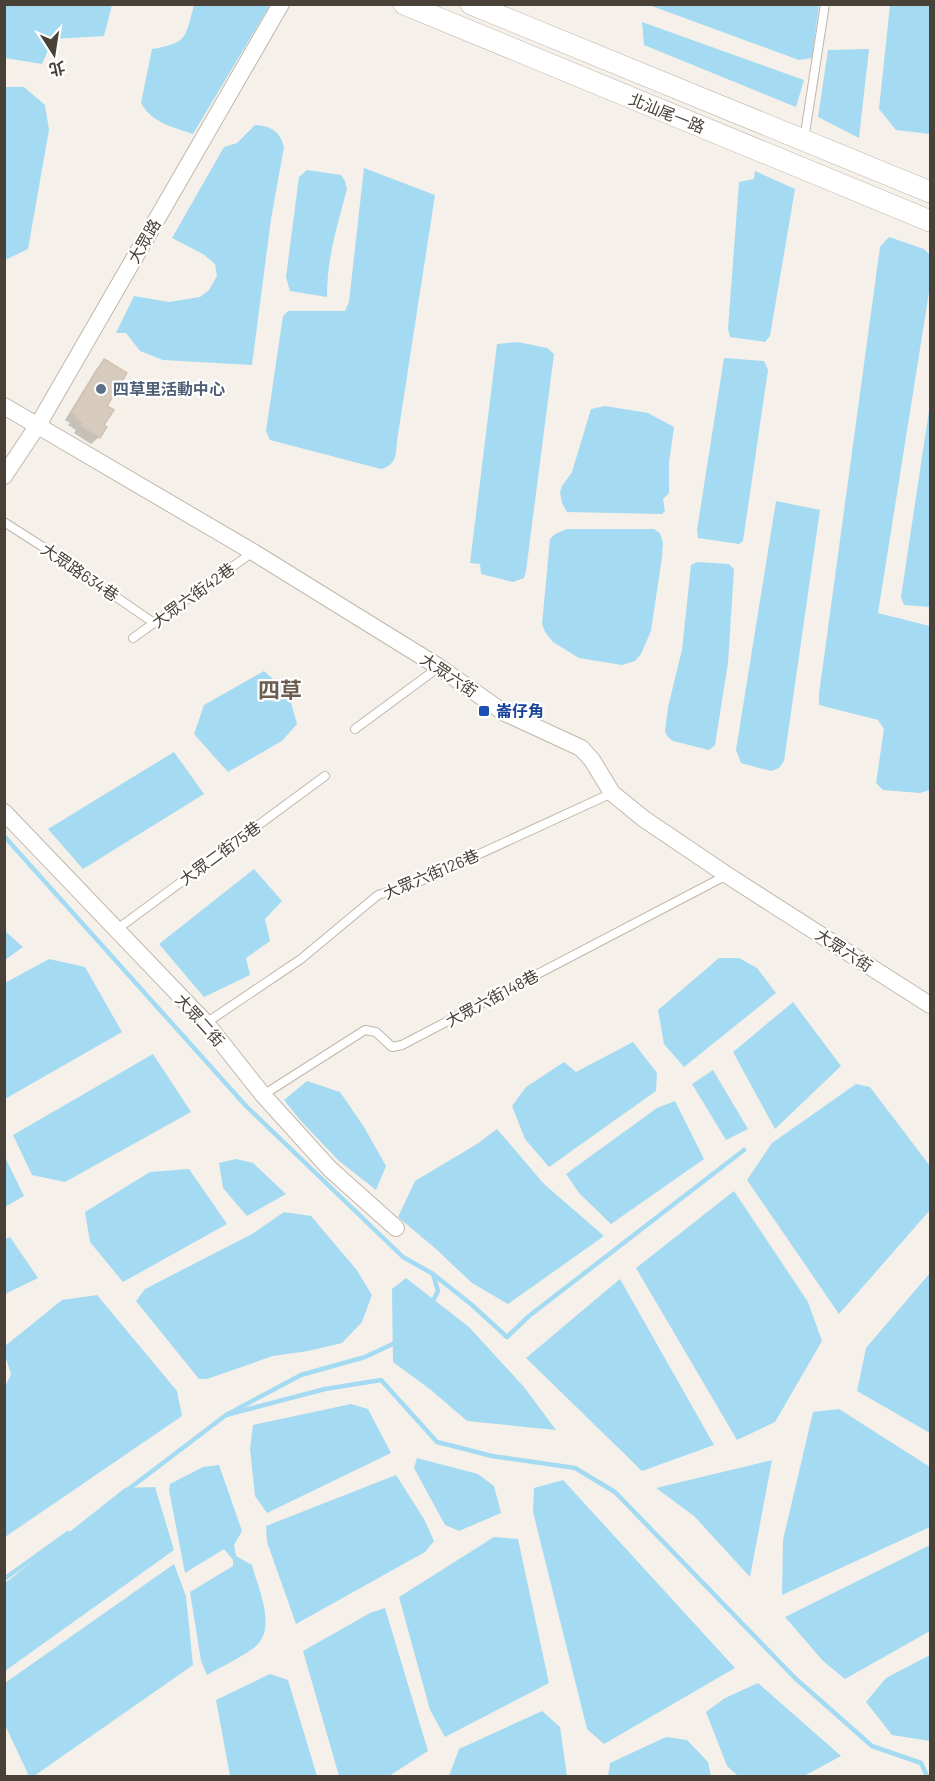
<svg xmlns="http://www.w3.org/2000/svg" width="935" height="1781" font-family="Barlow,'Noto Sans TC',sans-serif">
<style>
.water{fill:#a5dbf2}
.shadow{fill:#0003}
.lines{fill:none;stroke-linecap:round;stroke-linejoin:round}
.stream{stroke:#a5dbf2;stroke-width:4.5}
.building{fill:#d7cbbe;stroke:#d2c2b1;stroke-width:1.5}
.service-casing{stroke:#c1b7ab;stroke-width:10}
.minor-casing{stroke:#c1b7ab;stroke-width:18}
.tertiary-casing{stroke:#c1b7ab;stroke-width:22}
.service{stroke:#fff;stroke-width:8}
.minor{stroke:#fff;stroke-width:16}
.tertiary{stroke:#fff;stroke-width:21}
.service-dot{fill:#5c6f8a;stroke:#fff;stroke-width:2}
.transit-dot{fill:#1a4fb4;stroke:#fff;stroke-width:2}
.labels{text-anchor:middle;stroke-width:4.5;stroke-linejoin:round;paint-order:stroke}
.street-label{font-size:16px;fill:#494037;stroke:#fff}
.service-label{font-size:16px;font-weight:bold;fill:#4e5e75;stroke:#fff;text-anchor:start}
.transit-label{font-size:16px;font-weight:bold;fill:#164399;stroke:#fff;text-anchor:start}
.district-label{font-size:22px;font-weight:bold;fill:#6c5d4e;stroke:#fff}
</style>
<rect width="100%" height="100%" fill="#f5f0e9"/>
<g class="water">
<polygon points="4,5 5,4 112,5 104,36 53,39 42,64 5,58"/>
<path d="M 194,5 L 270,5 L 193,134 C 173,127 152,123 141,103 L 152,49 C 188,43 185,38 194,5 Z"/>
<polygon points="649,5 819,5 812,58 799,60"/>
<polygon points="890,5 930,5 930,134 896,130 879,109"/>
<polygon points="642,22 804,80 796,107 644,45"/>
<polygon points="869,49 859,138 818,117 828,50"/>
<polygon points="5,87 24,87 45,105 49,130 28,249 5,260"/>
<path d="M 255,125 C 271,126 280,131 284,147 L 271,219 L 252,365 L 163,360 L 140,351 L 126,333 L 116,333 L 134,296 L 169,302 L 200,297 L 209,290 L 217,276 L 215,264 L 203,254 L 172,238 L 224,147 L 237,143 Z"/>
<path d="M 364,168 L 435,195 L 397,441 C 396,455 396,465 381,469 L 270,440 L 266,431 L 283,316 L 288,311 L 345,311 L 349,302 Z"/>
<path d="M 307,170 L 341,175 L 345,181 L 347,189 C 337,227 327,257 327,297 L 290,291 L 286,277 L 299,177 Z"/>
<polygon points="755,171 795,189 770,336 765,342 730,337 728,329 739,182 754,179"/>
<polygon points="889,237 924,249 930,255 930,286 878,613 930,626 930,790 920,793 883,790 876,783 884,729 878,720 819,705 819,694 880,247"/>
<polygon points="518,342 547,348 554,354 526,571 524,578 513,582 481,574 480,564 470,563 497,344"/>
<polygon points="724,358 764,361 768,370 743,541 739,544 698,538 697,530"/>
<polygon points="930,404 930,607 904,605 901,597"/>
<polygon points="605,406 648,413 674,427 669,463 669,493 663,499 665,511 662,514 567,512 562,503 560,492 562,486 572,472 591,409"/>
<polygon points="776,501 820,510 784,761 779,768 771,771 741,763 736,750"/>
<polygon points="567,529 654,529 660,533 663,543 662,557 651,631 641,654 635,661 622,665 579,658 553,642 545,632 542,624 550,539 555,534"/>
<polygon points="697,562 729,564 734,569 728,663 715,745 709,750 673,741 667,736 665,731 668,707 682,650 691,565"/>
<polygon points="264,671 288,692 297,724 282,741 228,772 194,734 204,705"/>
<polygon points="174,752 204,794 83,869 48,829"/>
<polygon points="254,869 282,901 265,919 270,941 246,958 250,975 204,997 159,944"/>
<polygon points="5,931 23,947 5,960"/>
<polygon points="719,958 739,958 757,968 776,993 684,1067 664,1044 658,1010"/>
<polygon points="49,959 85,967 122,1032 5,1099 5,983"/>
<polygon points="793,1002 841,1066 775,1129 733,1052"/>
<polygon points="633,1042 657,1073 656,1091 549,1167 525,1139 512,1106 526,1087 564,1062 576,1072"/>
<polygon points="153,1054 191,1112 65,1182 32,1175 13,1135"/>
<polygon points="713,1070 748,1129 726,1140 692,1084"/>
<polygon points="307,1081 340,1092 364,1127 386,1166 376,1190 338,1160 300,1120 284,1100"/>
<polygon points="856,1084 870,1087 930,1166 930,1210 839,1314 747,1180 772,1143"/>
<polygon points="675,1101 704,1159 611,1224 579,1193 566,1174 657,1108"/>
<polygon points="497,1129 544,1184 604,1236 508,1304 472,1283 436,1249 398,1217 415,1181 477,1144"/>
<polygon points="4,1155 24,1196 5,1207 4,1207"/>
<polygon points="236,1159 253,1163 286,1194 247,1216 223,1188 219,1163"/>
<polygon points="189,1169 227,1224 123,1282 90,1242 85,1212 150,1172"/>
<polygon points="734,1191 808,1302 822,1341 775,1422 737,1440 636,1268"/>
<polygon points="284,1212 311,1216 356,1269 372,1295 362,1322 342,1343 308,1351 273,1356 207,1379 199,1379 136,1301 145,1289 252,1234"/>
<polygon points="10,1237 38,1278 5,1294 5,1239"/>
<polygon points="930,1273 930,1433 857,1391 866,1348"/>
<polygon points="406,1278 469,1327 524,1387 556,1430 467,1421 431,1390 393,1362 392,1289"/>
<polygon points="620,1279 714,1445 642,1471 526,1358"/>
<polygon points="97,1295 177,1391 182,1416 5,1537 4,1389 11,1374 5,1355 5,1346 62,1300"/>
<polygon points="351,1404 368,1409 391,1453 267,1513 255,1496 250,1449 253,1425"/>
<polygon points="839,1409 930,1467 930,1527 782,1595 783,1540 813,1412"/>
<polygon points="417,1458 478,1474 494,1486 501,1513 459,1531 445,1525 414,1468"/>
<polygon points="772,1460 750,1577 694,1516 656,1488"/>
<path d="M 219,1465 L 242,1531 L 234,1545 L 236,1556 L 252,1565 C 258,1588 277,1627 256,1646 C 246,1655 221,1667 207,1675 L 201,1661 L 190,1592 L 233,1566 L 233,1560 L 224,1549 L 185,1573 L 169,1490 L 170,1484 L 203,1467 Z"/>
<polygon points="396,1475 424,1519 434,1541 425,1552 296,1624 267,1542 266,1526"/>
<polygon points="563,1480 735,1668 604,1744 587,1729 533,1512 534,1488"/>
<polygon points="155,1487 174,1550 5,1671 5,1583 125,1488"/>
<polygon points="494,1537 518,1539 549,1683 445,1737 430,1710 399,1597"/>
<polygon points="930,1545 930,1631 845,1679 823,1661 785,1617"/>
<polygon points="174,1564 186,1596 193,1665 34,1776 29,1776 5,1725 5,1683"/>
<polygon points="385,1608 428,1751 389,1776 339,1776 303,1651 370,1613"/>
<polygon points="930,1655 930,1741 892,1735 866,1702 886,1678"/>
<polygon points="270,1674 288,1680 317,1776 230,1776 216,1700"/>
<polygon points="758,1683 841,1756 804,1776 738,1776 727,1766 706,1712 725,1698"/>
<polygon points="542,1711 560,1727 567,1776 449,1776 459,1749"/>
<polygon points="666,1737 687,1740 708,1762 711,1776 608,1776 610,1763"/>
</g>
<polygon class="shadow" points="105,361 105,406 102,425 99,437 91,444 74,433 76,430 68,425 70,423 65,420 97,368"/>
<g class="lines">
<g class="stream">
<polyline points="4,836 246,1106 403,1257 433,1274 472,1305 507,1337 529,1316 744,1150"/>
<polyline points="431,1305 438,1291 433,1274"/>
<polyline points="226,1415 325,1389 381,1380 437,1442 492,1456 575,1468 615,1492 795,1678 872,1746 921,1763 927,1776"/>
<polyline points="126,1491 226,1415 301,1375 365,1357 397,1342"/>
<polyline points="4,1579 68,1533"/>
</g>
</g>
<polygon class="building" points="104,359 127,373 107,406 114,410 104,425 107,427 100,438 80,426 82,423 74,418 76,415 71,413"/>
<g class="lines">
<defs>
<g id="service">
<polyline points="804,140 825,4"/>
<polyline points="4,522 54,554 154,623"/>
<polyline points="133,638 253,552"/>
<polyline points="355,729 439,667"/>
<polyline points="116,930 325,776"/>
<polyline points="206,1023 301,959 378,895 414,884 612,793"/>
<polyline points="263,1095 365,1030 376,1032 392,1047 402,1045 727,875"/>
</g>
<g id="minor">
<polyline points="4,406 253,552 439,667 503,712 581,748 592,760 612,793 644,819 727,875 930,1005"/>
<polyline points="4,476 38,425 281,4"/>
<polyline points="4,812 206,1023 263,1095 330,1169 396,1228"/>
</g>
<g id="tertiary">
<polyline points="404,4 930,221"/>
<polyline points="471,4 930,192"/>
</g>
</defs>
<use href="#service" class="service-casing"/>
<use href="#minor" class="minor-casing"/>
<use href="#tertiary" class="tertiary-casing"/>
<use href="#service" class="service"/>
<use href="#minor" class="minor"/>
<use href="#tertiary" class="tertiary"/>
</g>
<circle class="service-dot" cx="101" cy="389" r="6"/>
<rect class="transit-dot" x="478" y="705" width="12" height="12" rx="3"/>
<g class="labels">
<g class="street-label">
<text transform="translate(667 113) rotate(22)" y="6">北汕尾一路</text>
<text transform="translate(144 241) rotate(-60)" y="6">大眾路</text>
<text transform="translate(80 572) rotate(34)" y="6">大眾路634巷</text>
<text transform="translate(193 595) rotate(-36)" y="6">大眾六街42巷</text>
<text transform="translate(449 675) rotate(34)" y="6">大眾六街</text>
<text transform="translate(220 853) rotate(-36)" y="6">大眾二街75巷</text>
<text transform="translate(431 874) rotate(-23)" y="6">大眾六街126巷</text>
<text transform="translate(844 950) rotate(33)" y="6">大眾六街</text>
<text transform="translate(492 998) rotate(-28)" y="6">大眾六街148巷</text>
<text transform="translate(200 1020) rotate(48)" y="6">大眾二街</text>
</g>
<g class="service-label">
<text x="113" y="395">四草里活動中心</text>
</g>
<g class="transit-label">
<text x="496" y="717">崙仔角</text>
</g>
<g class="district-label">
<text x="280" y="698">四草</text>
</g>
</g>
<rect width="935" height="1781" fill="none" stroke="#494037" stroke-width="12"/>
<g transform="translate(54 54) rotate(168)" stroke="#ffffff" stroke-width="4.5" paint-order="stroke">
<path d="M0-4.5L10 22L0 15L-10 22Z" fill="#494037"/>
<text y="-9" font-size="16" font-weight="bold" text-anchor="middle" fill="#494037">北</text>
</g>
</svg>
